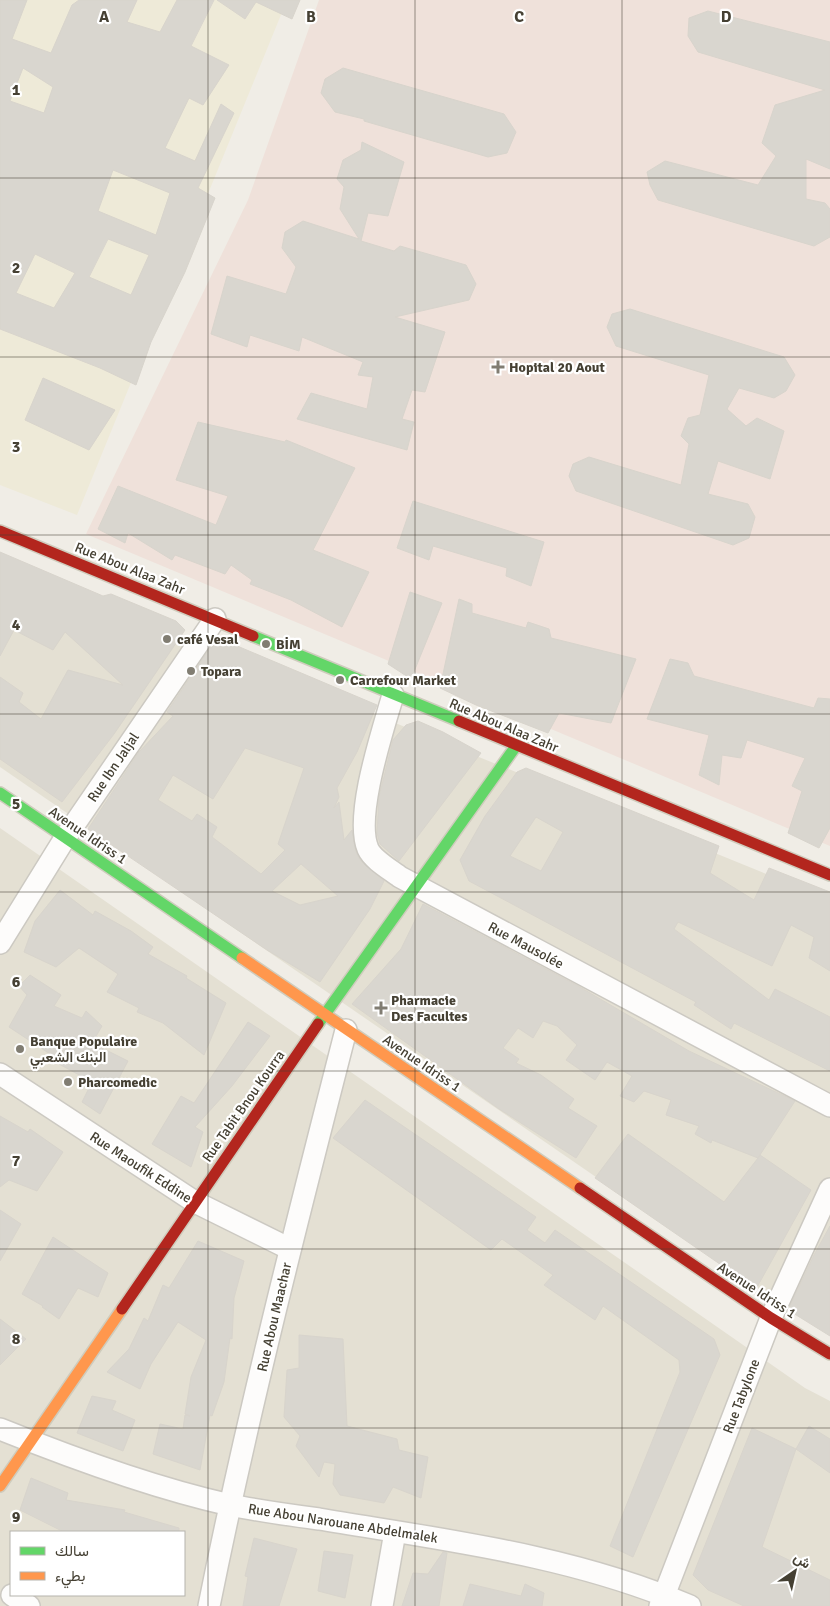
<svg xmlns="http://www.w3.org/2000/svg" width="830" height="1606" font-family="Signika,Vazirmatn,sans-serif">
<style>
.residential{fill:#e4e0d3;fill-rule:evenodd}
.education{fill:#eeead8}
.medical{fill:#efe1da}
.building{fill:#d9d6cf;stroke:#d8d4cc;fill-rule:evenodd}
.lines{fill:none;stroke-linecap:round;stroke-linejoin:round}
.street-casing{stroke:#ccc9c2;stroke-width:24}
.fast-casing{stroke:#cfccbd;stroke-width:14}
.slow-casing{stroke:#cfccbd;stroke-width:14}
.jam-casing{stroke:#cfccbd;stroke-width:14}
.street{stroke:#fdfcfb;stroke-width:21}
.fast{stroke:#63d668;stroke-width:11}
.slow{stroke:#ff974d;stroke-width:11}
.jam{stroke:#b3261e;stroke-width:11}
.grid{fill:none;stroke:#454033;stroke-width:1;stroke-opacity:0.55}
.poi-dot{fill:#817d72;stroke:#fff;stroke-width:2}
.labels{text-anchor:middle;stroke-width:4.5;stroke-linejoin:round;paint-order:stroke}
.poi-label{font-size:14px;font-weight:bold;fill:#454033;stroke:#fff;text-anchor:start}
.street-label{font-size:14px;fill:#454033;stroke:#fff}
.grid-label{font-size:16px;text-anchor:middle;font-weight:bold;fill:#454033;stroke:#fff;stroke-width:4.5;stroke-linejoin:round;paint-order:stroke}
</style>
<rect width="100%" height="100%" fill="#f0ede6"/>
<g class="residential">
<polygon points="0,562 830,900 830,1334 769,1296 0,767"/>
<path d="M 0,828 L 805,1388 L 830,1401 L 830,1606 L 0,1606 ZM 11,1532 L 184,1532 L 184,1595 L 11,1595 Z"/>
</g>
<polygon class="education" points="0,0 287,0 77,515 0,485"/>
<polygon class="medical" points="319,0 830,0 830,846 86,534 248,200"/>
<g class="building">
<path d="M 0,0 L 27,0 L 12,39 L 51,53 L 72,5 L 79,0 L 137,0 L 127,22 L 160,32 L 177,0 L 214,0 L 191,46 L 229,65 L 203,105 L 189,98 L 165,148 L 195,161 L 221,104 L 234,113 L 198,188 L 215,198 L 185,272 L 151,342 L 136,385 L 100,368 L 0,329 ZM 23,68 L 53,87 L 44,113 L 10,101 ZM 113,170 L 170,193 L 156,235 L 98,211 ZM 108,239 L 149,255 L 131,295 L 89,277 ZM 35,254 L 75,273 L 54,308 L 16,293 Z"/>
<polygon points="217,0 300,0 292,19 256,2 245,19"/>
<polygon points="708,11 830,42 830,169 806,159 806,199 825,203 830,209 830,237 814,246 658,200 650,185 647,172 665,161 758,185 776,156 762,143 775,105 825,90 698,52 688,36 689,18"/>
<polygon points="343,68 504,114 516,132 507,153 488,157 364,121 364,119 335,112 321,93 325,79"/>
<polygon points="362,142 404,162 388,216 368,213 361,241 394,251 400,246 466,265 476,284 469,300 395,317 445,332 425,392 412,390 402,419 414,422 407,450 297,419 311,393 367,409 373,377 358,375 363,362 302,337 299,351 250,335 247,347 211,334 227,276 286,294 296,267 282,248 285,232 303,221 359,239 340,209 344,187 337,179 343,160 361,150"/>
<polygon points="630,309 784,357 795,375 786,391 774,398 739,388 727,409 746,426 757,418 784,431 770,479 718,461 708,494 748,504 755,517 749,538 733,545 576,491 569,476 573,464 589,457 681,485 689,444 681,436 688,418 700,415 709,375 616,346 607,327 612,314"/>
<polygon points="43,378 115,410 89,450 25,420"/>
<polygon points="198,422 285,442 286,440 355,468 313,550 369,572 342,627 291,600 250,584 252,580 231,565 225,574 175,555 172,560 128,533 125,543 98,529 118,486 216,525 228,496 176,480"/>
<polygon points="413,501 544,542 531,586 506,576 507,568 433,546 429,560 397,548"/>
<polygon points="0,552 103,596 111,594 176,621 185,630 114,734 62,802 0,759 0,677 23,693 19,702 41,719 68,670 123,685 65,632 53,650 14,630 0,656"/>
<polygon points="410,592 442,603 411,679 388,664"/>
<polygon points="459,599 472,604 472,613 526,628 528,622 549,629 551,638 636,659 611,723 559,713 548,733 476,705 440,688"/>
<path d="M 223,640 L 377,705 L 357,752 L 337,788 L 339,797 L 334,808 L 339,802 L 344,840 L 352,830 L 356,852 L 360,860 L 384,881 L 370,909 L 320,982 L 267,950 L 88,829 L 139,752 L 173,716 L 167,712 L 210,648 ZM 245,748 L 304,768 L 278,844 L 285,850 L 261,874 L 212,837 L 217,827 L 197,814 L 192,821 L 158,800 L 173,775 L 213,799 ZM 301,864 L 338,896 L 300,905 L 272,891 Z"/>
<polygon points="670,659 688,663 694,676 814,708 818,698 830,699 830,828 819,848 788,833 802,791 792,786 805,758 747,740 741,758 722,755 719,785 699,775 709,735 647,719"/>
<polygon points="418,721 443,732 481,753 399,861 380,844 377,833 379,797 393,740 406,725"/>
<path d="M 526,768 L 719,846 L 710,873 L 754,900 L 769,868 L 830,892 L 830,971 L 809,958 L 814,937 L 791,925 L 772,966 L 678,922 L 674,929 L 769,1000 L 775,989 L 830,1017 L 830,1071 L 734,1023 L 731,1029 L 694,1005 L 696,1002 L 469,881 L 460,860 L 485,816 L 517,772 ZM 536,817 L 563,832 L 541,871 L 510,856 Z"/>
<polygon points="60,890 93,915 95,911 131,931 153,947 148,954 187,976 186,978 226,1003 204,1055 163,1023 137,1012 139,1008 107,992 118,974 79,948 56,967 24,952 35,921"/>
<polygon points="423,904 578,986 689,1051 795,1101 758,1158 760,1155 811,1190 756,1289 595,1178 628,1134 724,1202 758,1158 712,1140 711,1143 695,1134 699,1126 666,1115 671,1100 644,1091 634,1102 620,1096 632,1076 607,1062 595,1080 566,1060 577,1045 557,1026 543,1021 533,1038 518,1028 503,1048 519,1059 516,1063 541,1075 574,1099 568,1108 597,1126 576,1158 499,1109 352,1004 401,949"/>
<polygon points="30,975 61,995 54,1006 82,1018 86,1011 102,1026 92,1043 128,1061 100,1114 82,1102 92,1082 48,1058 50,1054 9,1027 27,995 19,986"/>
<polygon points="248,1022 270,1036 232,1086 195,1127 203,1132 191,1167 152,1144 181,1096 194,1103"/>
<polygon points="365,1100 536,1217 527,1230 545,1243 555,1230 714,1339 720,1355 633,1557 610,1546 680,1372 679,1360 603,1306 595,1320 544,1285 553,1275 502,1239 491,1250 333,1138"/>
<polygon points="0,1116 28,1132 30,1129 63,1152 37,1191 9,1180 0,1187"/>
<polygon points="0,1210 21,1224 0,1261"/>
<polygon points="830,1226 830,1336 793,1313 790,1306 814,1255"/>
<polygon points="53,1237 108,1273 98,1297 78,1288 59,1319 42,1307 43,1306 22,1294"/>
<polygon points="198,1241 244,1261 234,1298 232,1339 230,1338 224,1382 212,1416 210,1415 200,1470 153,1454 160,1424 183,1429 185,1415 190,1416 185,1414 191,1377 206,1340 178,1322 151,1364 140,1389 107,1372 129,1349 144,1318 148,1321 163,1285 169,1288"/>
<polygon points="0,1319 26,1339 0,1365"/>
<polygon points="299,1335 343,1339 347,1426 397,1439 399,1450 428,1457 421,1498 393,1487 384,1503 340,1495 333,1484 335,1464 324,1462 319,1477 296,1446 300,1436 284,1417 287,1370 299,1368"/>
<polygon points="92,1396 116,1401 112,1410 135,1420 123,1451 77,1433"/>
<polygon points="809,1426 830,1439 830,1473 796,1449"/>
<polygon points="752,1428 796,1449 762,1547 830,1580 830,1606 744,1606 708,1590 693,1575"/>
<polygon points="31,1478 68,1493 66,1500 125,1510 124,1512 179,1528 179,1532 64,1532 20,1510"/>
<polygon points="254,1538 297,1549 279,1606 243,1606 248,1577 245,1576"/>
<polygon points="324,1551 353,1555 345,1598 318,1591"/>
<polygon points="443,1552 447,1553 439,1606 402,1606 413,1573 428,1574"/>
<polygon points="470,1584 521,1596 525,1584 544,1593 542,1606 463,1606"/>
</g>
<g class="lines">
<defs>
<g id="street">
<path d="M 393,695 C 383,730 354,816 368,849 C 373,860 391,870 400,877 L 830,1106"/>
<polyline points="0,943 65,838 215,619"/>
<polyline points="0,1074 195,1202 290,1249"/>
<path d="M 0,1429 C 72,1458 154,1488 230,1505 C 259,1511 289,1515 319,1519 C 444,1540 572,1555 690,1606"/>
<polyline points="12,1595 29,1606"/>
<path d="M 209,1606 C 248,1412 297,1221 346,1030"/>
<polyline points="382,1606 395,1532"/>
<polyline points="660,1606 771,1318 830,1189"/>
</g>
<g id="fast">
<polyline points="253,636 459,721"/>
<polyline points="0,793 242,958"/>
<polyline points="318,1024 516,746"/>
</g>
<g id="slow">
<polyline points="242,958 580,1188"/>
<polyline points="0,1486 122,1309"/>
</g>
<g id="jam">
<polyline points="0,531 253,636"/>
<polyline points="459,721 830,875"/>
<polyline points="580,1188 771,1318 830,1354"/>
<polyline points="122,1309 318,1024"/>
</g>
</defs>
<use href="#street" class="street-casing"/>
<use href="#fast" class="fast-casing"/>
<use href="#slow" class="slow-casing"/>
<use href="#jam" class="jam-casing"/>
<use href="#street" class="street"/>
<use href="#fast" class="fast"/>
<use href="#slow" class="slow"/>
<use href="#jam" class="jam"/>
</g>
<path class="grid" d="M 208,0 L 208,1606M 415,0 L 415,1606M 622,0 L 622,1606M 0,178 L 830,178M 0,357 L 830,357M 0,535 L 830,535M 0,714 L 830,714M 0,892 L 830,892M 0,1071 L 830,1071M 0,1249 L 830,1249M 0,1428 L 830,1428"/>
<g class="poi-dot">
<path d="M495.5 359.5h5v5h5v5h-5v5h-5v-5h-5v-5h5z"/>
<circle cx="167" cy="639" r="5"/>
<circle cx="266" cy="644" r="5"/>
<circle cx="191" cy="671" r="5"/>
<circle cx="340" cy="680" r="5"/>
<path d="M378.5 1000.5h5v5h5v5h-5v5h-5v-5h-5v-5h5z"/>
<circle cx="20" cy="1049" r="5"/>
<circle cx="68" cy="1082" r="5"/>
</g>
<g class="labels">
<g class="poi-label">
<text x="509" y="372">Hopital 20 Aout</text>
<text x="177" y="644">café Vesal</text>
<text x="276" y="649">BİM</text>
<text x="201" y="676">Topara</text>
<text x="350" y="685">Carrefour Market</text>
<text x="391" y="1005">Pharmacie<tspan x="391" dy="16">Des Facultes</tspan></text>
<text x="30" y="1046">Banque Populaire<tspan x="30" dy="16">البنك الشعبي</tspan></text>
<text x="78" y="1087">Pharcomedic</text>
</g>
<g class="street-label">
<text transform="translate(130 568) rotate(22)" y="5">Rue Abou Alaa Zahr</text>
<text transform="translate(504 725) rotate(23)" y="5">Rue Abou Alaa Zahr</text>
<text transform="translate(113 767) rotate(-56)" y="5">Rue Ibn Jaljal</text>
<text transform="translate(88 835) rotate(34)" y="5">Avenue Idriss 1</text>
<text transform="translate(526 945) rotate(28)" y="5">Rue Mausolée</text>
<text transform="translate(422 1063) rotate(34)" y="5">Avenue Idriss 1</text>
<text transform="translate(243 1106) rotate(-55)" y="5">Rue Tabit Bnou Kourra</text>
<text transform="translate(141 1167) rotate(33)" y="5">Rue Maoufik Eddine</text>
<text transform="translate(757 1290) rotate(33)" y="5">Avenue Idriss 1</text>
<text transform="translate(274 1317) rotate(-77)" y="5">Rue Abou Maachar</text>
<text transform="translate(741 1396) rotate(-69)" y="5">Rue Tabylone</text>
<text transform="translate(343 1523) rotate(9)" y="5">Rue Abou Narouane Abdelmalek</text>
</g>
</g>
<g class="grid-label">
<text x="104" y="22">A</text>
<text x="311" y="22">B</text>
<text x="519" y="22">C</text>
<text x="726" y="22">D</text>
<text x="16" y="95">1</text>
<text x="16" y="273">2</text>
<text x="16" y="452">3</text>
<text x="16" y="630">4</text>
<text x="16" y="809">5</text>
<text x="16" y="987">6</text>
<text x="16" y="1166">7</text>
<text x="16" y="1344">8</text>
<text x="16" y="1522">9</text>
</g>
<rect x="10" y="1531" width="175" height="65" fill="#ffffff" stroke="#b5b3ad"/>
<rect x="20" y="1547" width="25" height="8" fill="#63d668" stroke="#b5b3ad"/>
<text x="55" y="1556" font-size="15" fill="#454033">سالك</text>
<rect x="20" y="1572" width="25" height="8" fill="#ff974d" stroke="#b5b3ad"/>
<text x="55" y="1581" font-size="15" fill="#454033">بطيء</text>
<g transform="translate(795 1571) rotate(34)" stroke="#ffffff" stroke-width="4" paint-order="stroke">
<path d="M0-4L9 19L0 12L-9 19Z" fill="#454033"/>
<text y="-8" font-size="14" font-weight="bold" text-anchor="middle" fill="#454033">ش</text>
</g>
</svg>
